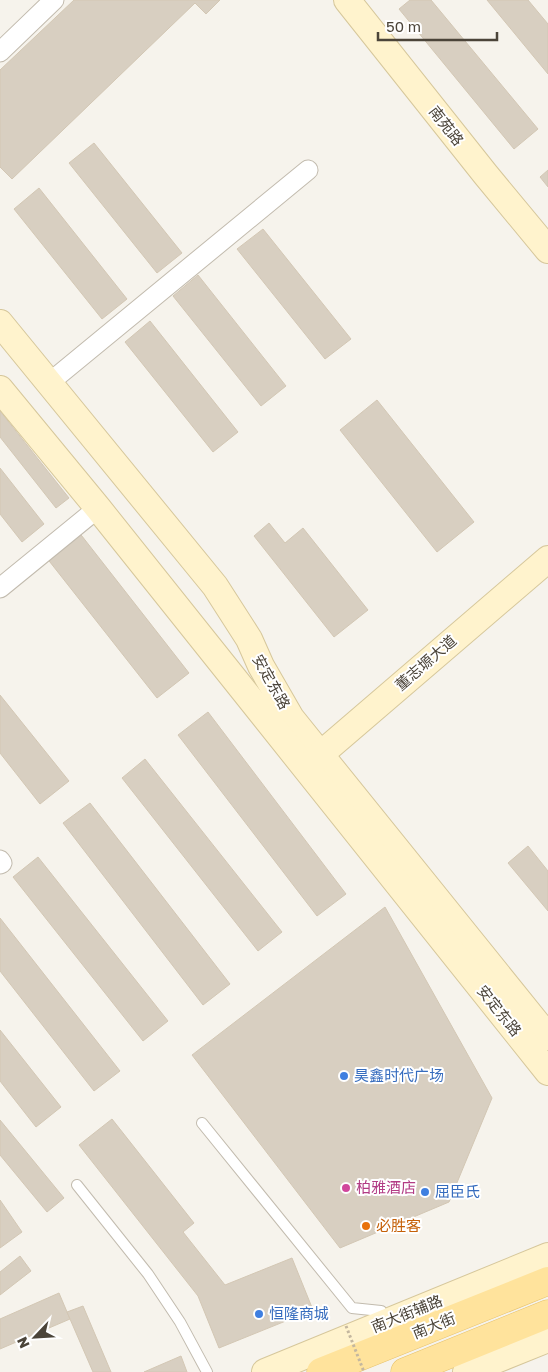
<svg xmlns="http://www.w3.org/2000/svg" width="548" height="1372" font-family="'Golos Text','Noto Sans SC',sans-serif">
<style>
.building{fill:#d8cfc1;stroke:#d3c7b4}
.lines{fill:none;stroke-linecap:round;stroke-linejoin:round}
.lane-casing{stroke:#c2bbae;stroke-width:12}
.street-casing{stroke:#c2bbae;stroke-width:21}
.secondary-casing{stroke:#d6c79b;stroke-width:28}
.primary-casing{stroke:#e6c16a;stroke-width:29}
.lane{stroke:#fff;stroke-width:10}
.street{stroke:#fff;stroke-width:19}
.secondary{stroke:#fff3cd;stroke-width:26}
.primary{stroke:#ffe39c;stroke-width:28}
.path-bridge{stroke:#c4b79f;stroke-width:3;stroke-dasharray:2.5 2.5;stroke-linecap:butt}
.shop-dot{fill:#3f7fe0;stroke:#fff;stroke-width:2}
.hotel-dot{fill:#d1479c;stroke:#fff;stroke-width:2}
.food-dot{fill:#e8710a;stroke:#fff;stroke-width:2}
.labels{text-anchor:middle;stroke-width:4;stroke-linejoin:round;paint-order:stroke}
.street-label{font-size:15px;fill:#4b4439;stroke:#fff}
.shop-label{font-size:15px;fill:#366cbe;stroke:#fff;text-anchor:start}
.hotel-label{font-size:15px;fill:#b23c85;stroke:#fff;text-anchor:start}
.food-label{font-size:15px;fill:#c56008;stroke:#fff;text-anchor:start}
</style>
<rect width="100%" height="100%" fill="#f6f3ec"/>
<g class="building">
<polygon points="74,0 220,0 206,14 195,3 12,179 0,167 0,70"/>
<polygon points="410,0 431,0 538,129 514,149 399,9"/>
<polygon points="487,0 528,0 548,24 548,74"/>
<polygon points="94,143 182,253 157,273 69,163"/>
<polygon points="548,170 548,187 540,177"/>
<polygon points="39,188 127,299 102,319 14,209"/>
<polygon points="263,229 351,339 325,359 237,249"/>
<polygon points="198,275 286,386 261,406 173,296"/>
<polygon points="150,321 238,432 213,452 125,342"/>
<polygon points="377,400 474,522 437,552 340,430"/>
<polygon points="0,411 69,498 56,508 0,437"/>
<polygon points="0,468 44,524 22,542 0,514"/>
<polygon points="269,523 285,543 303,528 368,610 334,637 254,536"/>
<polygon points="78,531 189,673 157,698 46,557"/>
<polygon points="0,695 69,781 40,804 0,753"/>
<polygon points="208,712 346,894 317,916 178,735"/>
<polygon points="145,759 282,932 258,951 122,778"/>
<polygon points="90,803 230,984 203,1005 63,823"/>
<polygon points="528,846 548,871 548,911 508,863"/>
<polygon points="38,857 168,1021 143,1041 13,877"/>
<polygon points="385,907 492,1098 449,1202 340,1248 192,1055"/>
<polygon points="0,918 120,1071 94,1091 0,971"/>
<polygon points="0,1030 61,1107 36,1127 0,1081"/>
<polygon points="112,1119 194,1223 183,1232 225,1285 292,1258 313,1310 219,1348 198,1296 79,1145"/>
<polygon points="0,1120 64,1198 47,1212 0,1155"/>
<polygon points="0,1200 22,1232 0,1248"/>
<polygon points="20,1256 31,1271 0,1295 0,1272"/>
<polygon points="59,1293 70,1319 0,1349 0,1319"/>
<polygon points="83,1306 111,1372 93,1372 70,1319 67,1312"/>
<polygon points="181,1356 187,1372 144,1372"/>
</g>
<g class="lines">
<defs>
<g id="lane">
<polyline points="202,1123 352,1308 381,1311 382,1323"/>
<polyline points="77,1185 148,1274 180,1322 207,1372"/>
</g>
<g id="street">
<polyline points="0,52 54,0"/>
<polyline points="49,383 308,170"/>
<polyline points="0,588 98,508"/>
<polyline points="0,860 2,863 0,864"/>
</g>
<g id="secondary">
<polyline points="347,0 486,175 548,250"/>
<polyline points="0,323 215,586 249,639 261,666 291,718 548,1037"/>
<polyline points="0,389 98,508 548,1072"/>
<polyline points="308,765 548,559"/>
<polyline points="265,1372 548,1256"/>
<polyline points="466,1372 548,1339"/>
</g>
<g id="primary">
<polyline points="321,1372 548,1281"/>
<polyline points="405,1372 548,1314"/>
</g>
</defs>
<use href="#lane" class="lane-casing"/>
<use href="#street" class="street-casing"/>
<use href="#secondary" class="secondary-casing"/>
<use href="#primary" class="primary-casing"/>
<use href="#lane" class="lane"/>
<use href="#street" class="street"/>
<use href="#secondary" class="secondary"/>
<use href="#primary" class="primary"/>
<polyline class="path-bridge" points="346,1326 364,1372"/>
</g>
<g class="shop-dot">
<circle cx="344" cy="1076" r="5"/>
<circle cx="425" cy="1192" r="5"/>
<circle cx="259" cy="1314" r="5"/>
</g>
<circle class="hotel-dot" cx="346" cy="1188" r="5"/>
<circle class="food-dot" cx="366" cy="1226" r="5"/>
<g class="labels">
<g class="street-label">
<text transform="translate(446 126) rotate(52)" y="5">南苑路</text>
<text transform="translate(426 663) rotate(-41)" y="5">董志塬大道</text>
<text transform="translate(271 682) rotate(61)" y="5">安定东路</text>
<text transform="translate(499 1011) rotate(51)" y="5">安定东路</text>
<text transform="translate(407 1314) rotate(-22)" y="5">南大街辅路</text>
<text transform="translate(434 1326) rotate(-22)" y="5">南大街</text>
</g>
<g class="shop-label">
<text x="354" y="1081">昊鑫时代广场</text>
<text x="435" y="1197">屈臣氏</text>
<text x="269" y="1319">恒隆商城</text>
</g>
<g class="hotel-label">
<text x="356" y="1193">柏雅酒店</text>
</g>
<g class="food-label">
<text x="376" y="1231">必胜客</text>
</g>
</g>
<g transform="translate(35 1337) rotate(245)" stroke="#ffffff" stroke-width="4" paint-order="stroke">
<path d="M0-4L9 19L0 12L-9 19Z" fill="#4b4439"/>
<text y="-8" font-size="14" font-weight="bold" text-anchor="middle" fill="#4b4439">N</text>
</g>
<path d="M378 32v8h119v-8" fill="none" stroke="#4b4439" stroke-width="2.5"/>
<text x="386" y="32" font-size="15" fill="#4b4439" stroke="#ffffff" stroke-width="4" paint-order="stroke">50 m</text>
</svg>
